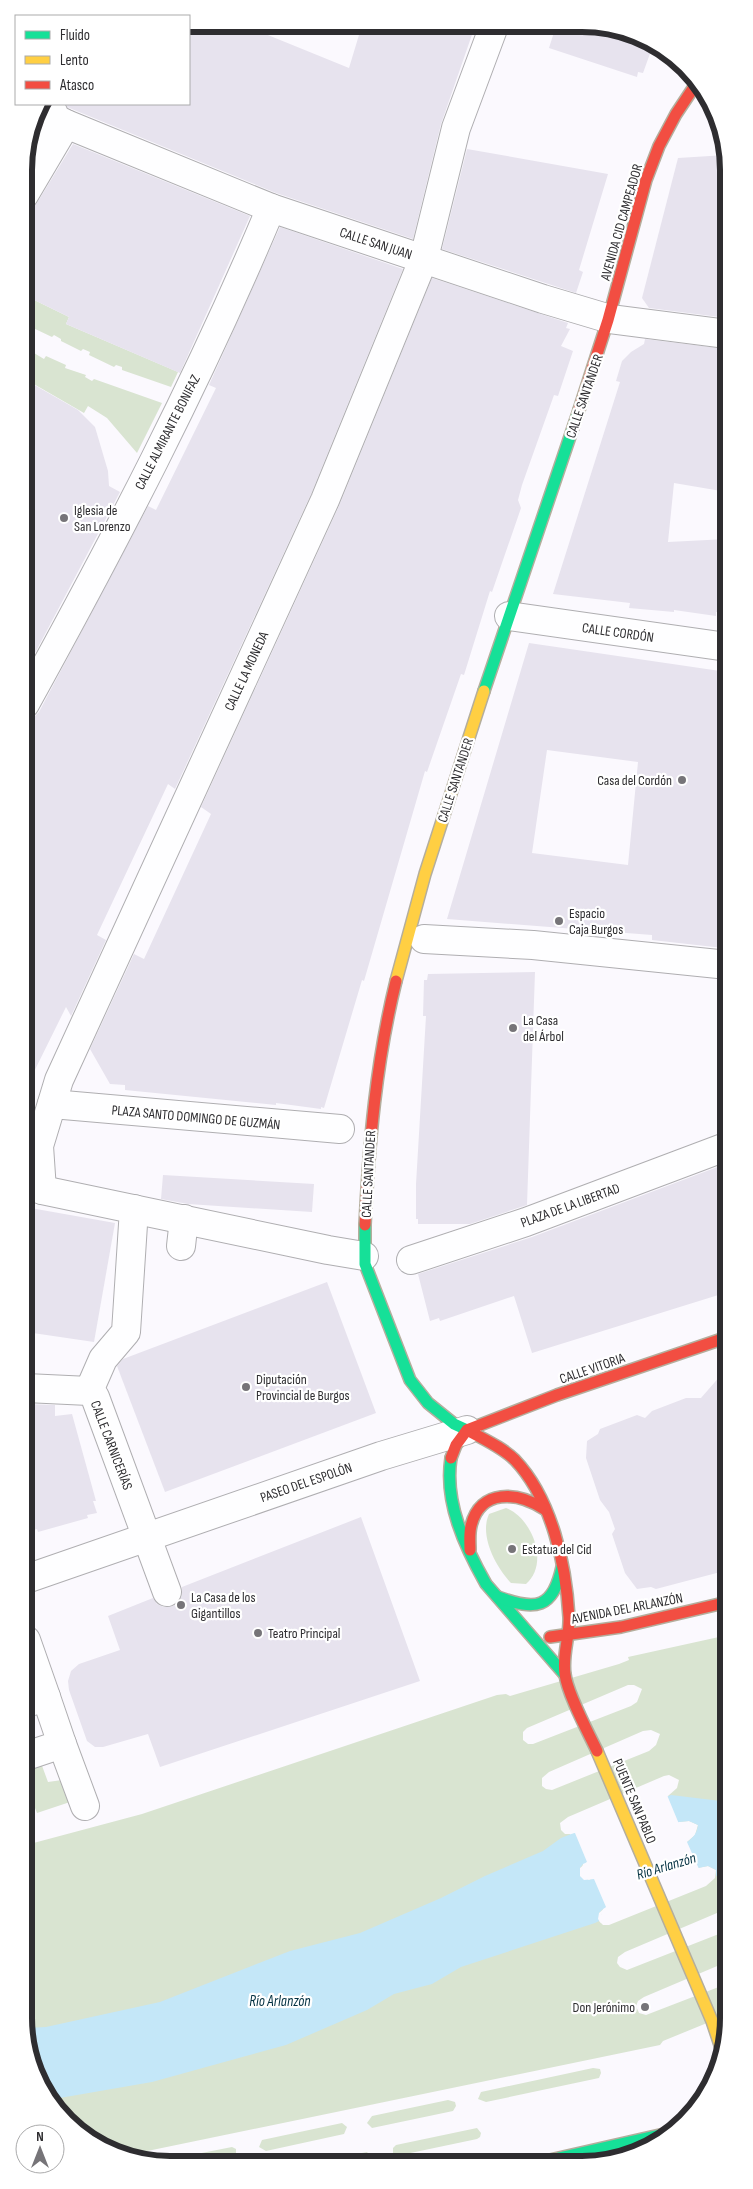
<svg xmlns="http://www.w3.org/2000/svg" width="753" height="2189" font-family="'Sofia Sans Condensed',sans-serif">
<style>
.green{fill:#d9e4d1;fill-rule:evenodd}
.water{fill:#c4e7f8;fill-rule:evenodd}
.pier{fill:#fbf9fe}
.building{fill:#e7e3ee;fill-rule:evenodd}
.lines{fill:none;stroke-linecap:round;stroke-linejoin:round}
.street-casing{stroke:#afaeb1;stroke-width:30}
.fast-casing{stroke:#b4ae9d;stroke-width:14}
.slow-casing{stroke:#b4ae9d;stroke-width:14}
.jam-casing{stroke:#b4ae9d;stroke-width:14}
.street{stroke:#fefeff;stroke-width:28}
.fast{stroke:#16e098;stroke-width:11}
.slow{stroke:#ffcf43;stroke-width:11}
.jam{stroke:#f24e42;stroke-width:11}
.poi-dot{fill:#767478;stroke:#fff;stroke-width:2}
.labels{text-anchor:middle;stroke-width:4.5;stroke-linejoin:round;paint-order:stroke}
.street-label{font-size:14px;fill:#2e2d30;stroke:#fff}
.poi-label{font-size:14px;fill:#2e2d30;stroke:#fff;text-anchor:start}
.water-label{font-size:15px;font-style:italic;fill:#023041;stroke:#fff}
.rim{fill:none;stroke:#2e2d30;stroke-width:6}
</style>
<rect width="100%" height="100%" fill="#fbf9fe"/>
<g class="green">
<polygon points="24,295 69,317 66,324 178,372 171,387 122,370 122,367 116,365 114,367 89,355 90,352 83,349 81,351 61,341 61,339 54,335 52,337 31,327 32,324 24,320"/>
<polygon points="24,345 35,350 34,353 44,359 46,356 66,365 65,368 86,375 85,377 92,381 94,379 162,403 137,453 107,418 88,406 84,413 32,383 24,381"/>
<path d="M 506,1508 C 532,1518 550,1563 526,1584 L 511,1583 C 496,1567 479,1536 489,1514 Z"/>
<path d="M 728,1635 L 729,1912 L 717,1913 L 625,1952 L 618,1957 L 617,1963 L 620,1967 L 627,1970 L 729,1930 L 729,1961 L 644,1997 L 638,2001 L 636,2006 L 639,2013 L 646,2015 L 729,1983 L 729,2014 L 663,2041 L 660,2045 L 128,2155 L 67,2123 L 27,2048 L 26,1845 L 142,1814 L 497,1695 L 506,1694 L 510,1696 L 619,1664 L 629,1660 L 628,1657 ZM 628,1685 L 634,1685 L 642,1689 L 637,1702 L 631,1706 L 533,1744 L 528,1744 L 523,1740 L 523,1732 L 527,1728 ZM 651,1730 L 660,1734 L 656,1745 L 649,1751 L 552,1790 L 546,1789 L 542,1786 L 542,1778 L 549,1772 L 643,1731 ZM 669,1775 L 679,1780 L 677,1788 L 668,1796 L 679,1822 L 689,1821 L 698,1825 L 695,1835 L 687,1842 L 698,1868 L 708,1866 L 716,1870 L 715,1878 L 706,1886 L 609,1925 L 603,1925 L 599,1921 L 603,1909 L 594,1878 L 589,1880 L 580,1876 L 583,1864 L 570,1834 L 565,1834 L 561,1830 L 560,1823 L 568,1817 L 664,1776 Z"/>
<polygon points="41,1763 48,1782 62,1780 70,1802 37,1813 35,1808 26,1810 26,1765"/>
<polygon points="593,2068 600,2069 601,2073 599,2078 486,2102 478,2099 481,2092"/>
<polygon points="448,2100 455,2102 456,2106 453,2111 372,2128 367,2123 372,2116"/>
<polygon points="342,2123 347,2127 344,2134 266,2151 259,2147 262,2140"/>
<polygon points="477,2128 481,2133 480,2137 477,2139 401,2155 393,2153 393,2148 396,2145"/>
<polygon points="232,2147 236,2149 236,2156 211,2162 156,2162"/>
<polygon points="367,2152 371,2157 368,2162 316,2162"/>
</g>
<path class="water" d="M 671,1795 L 729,1802 L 729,1874 L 716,1876 L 716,1870 L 708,1866 L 698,1868 L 603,1909 L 599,1913 L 599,1921 L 595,1923 L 461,1967 L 432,1984 L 394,1994 L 367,2010 L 286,2045 L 152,2082 L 54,2099 L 27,2048 L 27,2028 L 46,2027 L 160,2002 L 290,1951 L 360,1933 L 441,1898 L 485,1876 L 543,1851 L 561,1838 ZM 689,1821 L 698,1825 C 697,1833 694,1837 687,1842 L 589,1880 L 580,1876 L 580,1868 L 583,1864 L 679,1822 Z"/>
<polygon class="pier" points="672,1792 667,1795 679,1824 683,1822 689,1823 680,1825 585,1866 582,1871 583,1874 589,1878 686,1840 693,1833 686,1839 687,1842 699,1869 705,1868 708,1868 699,1870 604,1911 601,1915 601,1923 598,1919 599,1913 606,1907 594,1879 584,1880 580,1876 580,1868 587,1862 575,1833 565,1834"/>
<g class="building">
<polygon points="189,24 260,24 258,31 349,68 362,25 475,26 441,124 413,239 276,193 67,107 66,104 189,104"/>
<polygon points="556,26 612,27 652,48 643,73 638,72 637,77 549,48"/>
<polygon points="73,144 250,216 180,373 66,324 69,317 24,295 24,211 32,208 37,203"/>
<polygon points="467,149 608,174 579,270 583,272 576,293 442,249"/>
<polygon points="726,155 727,318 649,308 642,298 678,158"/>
<polygon points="280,227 403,269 311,494 175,789 168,784 97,935 106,940 71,1016 66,1007 25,1090 25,720 33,718 39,712 148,506 156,510 216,388 209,385"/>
<polygon points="432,278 568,323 566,328 570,329 561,346 573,351 558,396 554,395 522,485 518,500 521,508 492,592 490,591 464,675 461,674 427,772 425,771 364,981 362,980 324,1108 321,1107 321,1109 276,1103 276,1105 125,1090 125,1085 110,1084 90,1049 134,954 144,959 211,814 201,807 339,506"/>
<polygon points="645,339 727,349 727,492 674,483 668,542 727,539 727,613 716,612 716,616 674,610 674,612 629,608 630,603 553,594 620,382 616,381 622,361 631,352 644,344"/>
<polygon points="24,379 78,410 95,427 108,471 109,486 120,492 25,672"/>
<path d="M 529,643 L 727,672 L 727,873 L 724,900 L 727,900 L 723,948 L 652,940 L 652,935 L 447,919 ZM 547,750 L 638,762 L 628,865 L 532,853 Z"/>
<polygon points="535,972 527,1205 470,1224 418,1224 418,1219 416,1219 416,1184 426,1016 423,1016 424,980 427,980 428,974"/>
<polygon points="728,1163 728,1292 532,1353 514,1296 440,1321 439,1318 430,1321 418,1274 532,1237"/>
<polygon points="163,1175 314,1184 312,1212 188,1204 161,1199"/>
<polygon points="25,1207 115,1223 94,1342 26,1332"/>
<polygon points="327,1282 376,1413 165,1492 117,1366 123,1359"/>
<polygon points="728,1367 728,1570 656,1589 651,1587 637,1589 625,1573 612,1534 615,1529 609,1512 600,1500 586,1458 587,1441 598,1434 600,1429 637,1415 645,1418 652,1411 686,1398 701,1398"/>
<polygon points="26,1404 55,1405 55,1416 72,1414 96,1501 93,1501 97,1513 87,1515 88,1518 38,1532 37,1529 26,1532"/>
<polygon points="361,1517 420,1681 160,1767 148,1734 103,1747 95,1747 87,1741 69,1690 68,1681 71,1671 79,1664 120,1650 108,1616 153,1598 157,1604 164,1607 173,1606 179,1602 182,1595 182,1587"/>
</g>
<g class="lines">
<defs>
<g id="street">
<polyline points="38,109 66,124 271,208 543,299 610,319 727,334"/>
<polyline points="30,137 38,142 53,112"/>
<polyline points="24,195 66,124"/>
<polyline points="509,616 727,647"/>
<path d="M 25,704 C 114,543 200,378 271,208"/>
<polyline points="424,939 533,945 728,965"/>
<polyline points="52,1104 340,1129"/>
<polyline points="25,1183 42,1190 328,1250 364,1256"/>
<polyline points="42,1190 39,1146 59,1080 325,500 424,258 456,128 494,26"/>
<polyline points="181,1246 184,1219"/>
<polyline points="411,1260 526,1222 728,1146"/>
<polyline points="26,1388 89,1391 95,1397 167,1592"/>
<polyline points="89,1391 103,1359 126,1332 134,1209"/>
<polyline points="26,1579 381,1456 467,1430"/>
<polyline points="26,1640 46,1697"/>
<polyline points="26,1703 46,1697 62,1744 26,1756"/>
<polyline points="62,1744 85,1806"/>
</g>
<g id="fast">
<polyline points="484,691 579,410"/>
<polyline points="365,1225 365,1264 410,1380 428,1403 454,1424 467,1430"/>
<path d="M 451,1458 C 444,1502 465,1547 486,1584 L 565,1675"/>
<path d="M 498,1597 C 536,1611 553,1609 562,1567"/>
<polyline points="541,2162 673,2132"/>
</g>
<g id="slow">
<polyline points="396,981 425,874 484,691"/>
<polyline points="597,1751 712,2021 723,2054"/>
</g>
<g id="jam">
<polyline points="579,410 608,320 646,180 659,146 676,114 696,84"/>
<path d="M 365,1225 C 369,1143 376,1062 396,981"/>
<path d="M 467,1430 C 483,1439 502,1447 515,1460 C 552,1499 566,1565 569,1617 C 570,1636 562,1655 565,1674 C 567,1693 588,1732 597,1751"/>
<polyline points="451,1458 456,1445 467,1430 557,1395 728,1337"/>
<path d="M 470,1550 C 470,1542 469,1534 471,1526 C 480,1488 518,1492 544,1509"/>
<polyline points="550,1637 621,1627 728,1602"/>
</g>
</defs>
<use href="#street" class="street-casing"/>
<use href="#fast" class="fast-casing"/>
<use href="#slow" class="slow-casing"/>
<use href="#jam" class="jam-casing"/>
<use href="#street" class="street"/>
<use href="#fast" class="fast"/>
<use href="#slow" class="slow"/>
<use href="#jam" class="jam"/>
</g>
<g class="poi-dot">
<circle cx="64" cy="518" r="5"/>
<circle cx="682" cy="780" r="5"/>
<circle cx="559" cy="921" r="5"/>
<circle cx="513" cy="1028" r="5"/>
<circle cx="246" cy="1387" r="5"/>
<circle cx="512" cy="1549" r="5"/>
<circle cx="181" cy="1605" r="5"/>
<circle cx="258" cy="1633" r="5"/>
<circle cx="645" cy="2007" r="5"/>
</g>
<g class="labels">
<g class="street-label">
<text transform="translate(621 222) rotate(-74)" y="5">AVENIDA CID CAMPEADOR</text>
<text transform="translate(376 243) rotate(18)" y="5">CALLE SAN JUAN</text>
<text transform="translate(584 396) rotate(-71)" y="5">CALLE SANTANDER</text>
<text transform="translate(167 432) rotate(-63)" y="5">CALLE ALMIRANTE BONIFAZ</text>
<text transform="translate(618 632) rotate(8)" y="5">CALLE CORDÓN</text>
<text transform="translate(246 671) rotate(-65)" y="5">CALLE LA MONEDA</text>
<text transform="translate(455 780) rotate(-72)" y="5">CALLE SANTANDER</text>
<text transform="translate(196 1117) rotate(5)" y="5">PLAZA SANTO DOMINGO DE GUZMÁN</text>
<text transform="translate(368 1174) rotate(-87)" y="5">CALLE SANTANDER</text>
<text transform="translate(570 1205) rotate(-20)" y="5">PLAZA DE LA LIBERTAD</text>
<text transform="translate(592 1368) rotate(-19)" y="5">CALLE VITORIA</text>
<text transform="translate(112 1445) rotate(69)" y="5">CALLE CARNICERÍAS</text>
<text transform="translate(306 1482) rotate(-19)" y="5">PASEO DEL ESPOLÓN</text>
<text transform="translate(627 1608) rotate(-11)" y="5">AVENIDA DEL ARLANZÓN</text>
<text transform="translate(635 1801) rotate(67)" y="5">PUENTE SAN PABLO</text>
</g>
<g class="poi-label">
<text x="74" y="515">Iglesia de<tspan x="74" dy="16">San Lorenzo</tspan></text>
<text x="672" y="785" text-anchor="end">Casa del Cordón</text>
<text x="569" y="918">Espacio<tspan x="569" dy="16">Caja Burgos</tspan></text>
<text x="523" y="1025">La Casa<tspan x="523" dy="16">del Árbol</tspan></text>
<text x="256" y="1384">Diputación<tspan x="256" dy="16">Provincial de Burgos</tspan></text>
<text x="522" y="1554">Estatua del Cid</text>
<text x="191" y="1602">La Casa de los<tspan x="191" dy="16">Gigantillos</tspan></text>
<text x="268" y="1638">Teatro Principal</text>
<text x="635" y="2012" text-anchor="end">Don Jerónimo</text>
</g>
<g class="water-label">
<text transform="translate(666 1866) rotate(-17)" y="5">Río Arlanzón</text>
<text x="280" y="2006">Río Arlanzón</text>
</g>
</g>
<path d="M0 0H753V2189H0ZM170 32H582A138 138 0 0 1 720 170V2018A138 138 0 0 1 582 2156H170A138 138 0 0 1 32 2018V170A138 138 0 0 1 170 32Z" fill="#fff" fill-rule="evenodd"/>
<path class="rim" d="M170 32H582A138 138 0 0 1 720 170V2018A138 138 0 0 1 582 2156H170A138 138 0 0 1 32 2018V170A138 138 0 0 1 170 32Z"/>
<rect x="15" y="15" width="175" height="90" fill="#ffffff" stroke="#ababac"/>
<rect x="25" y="31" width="25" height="8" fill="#16e098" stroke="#ababac"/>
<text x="60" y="40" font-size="15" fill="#2e2d30">Fluido</text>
<rect x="25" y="56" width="25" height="8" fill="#ffcf43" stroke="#ababac"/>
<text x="60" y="65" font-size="15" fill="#2e2d30">Lento</text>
<rect x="25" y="81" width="25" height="8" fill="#f24e42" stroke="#ababac"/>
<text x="60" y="90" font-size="15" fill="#2e2d30">Atasco</text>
<g transform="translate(40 2149)"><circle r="24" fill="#ffffff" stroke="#ababac"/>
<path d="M0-4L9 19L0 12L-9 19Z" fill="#767478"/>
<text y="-8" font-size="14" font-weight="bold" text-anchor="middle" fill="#2e2d30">N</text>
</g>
</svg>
